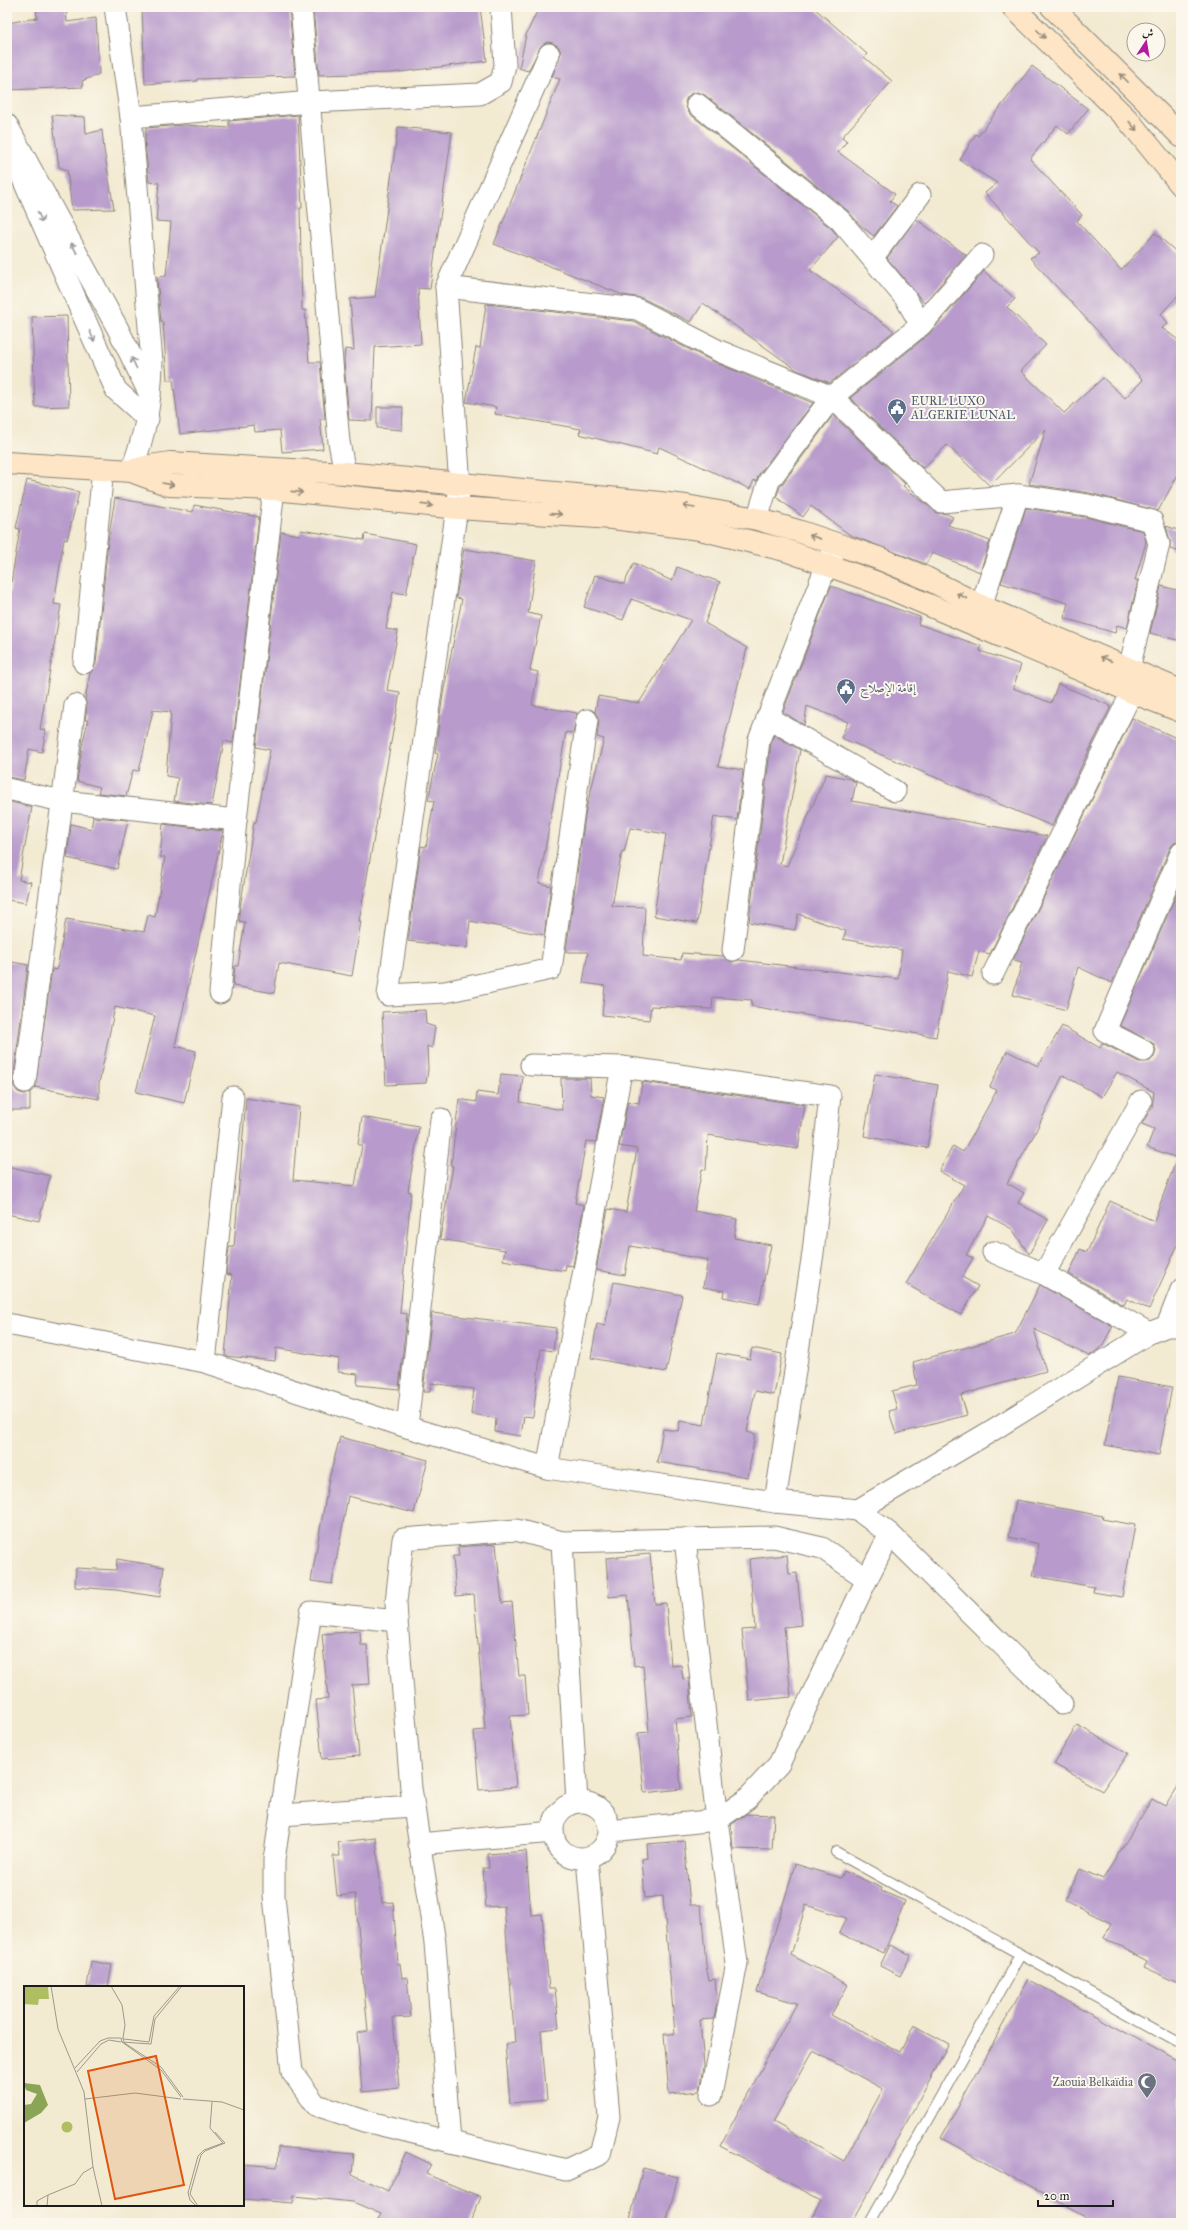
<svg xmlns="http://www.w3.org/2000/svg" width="1188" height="2230" font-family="'IM FELL Great Primer',Amiri,serif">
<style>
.building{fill:#b89bcc;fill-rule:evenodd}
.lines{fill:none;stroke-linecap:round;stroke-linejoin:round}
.lane-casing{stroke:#888377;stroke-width:12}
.street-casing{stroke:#888377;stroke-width:23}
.secondary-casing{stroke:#888377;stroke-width:24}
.lane{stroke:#fff;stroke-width:10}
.street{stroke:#fff;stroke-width:21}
.secondary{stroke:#fde5c5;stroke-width:22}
.oneway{stroke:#988b79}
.oneway2{stroke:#999}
.labels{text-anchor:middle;stroke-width:4;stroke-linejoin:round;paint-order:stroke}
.service-label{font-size:12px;fill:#4e5e75;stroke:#fbf7ec;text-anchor:start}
.worship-label{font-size:12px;fill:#5b616d;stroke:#fbf7ec;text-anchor:end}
.inset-road{fill:none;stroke:#9d9889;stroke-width:1}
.view{fill:#de560d;fill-opacity:0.15;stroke:#de560d;stroke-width:2}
.inset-edge{fill:none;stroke:#1c1c1c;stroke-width:2}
</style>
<rect width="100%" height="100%" fill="#fbf7ec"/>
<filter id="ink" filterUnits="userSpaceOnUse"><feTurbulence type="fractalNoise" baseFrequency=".025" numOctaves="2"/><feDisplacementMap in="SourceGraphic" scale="8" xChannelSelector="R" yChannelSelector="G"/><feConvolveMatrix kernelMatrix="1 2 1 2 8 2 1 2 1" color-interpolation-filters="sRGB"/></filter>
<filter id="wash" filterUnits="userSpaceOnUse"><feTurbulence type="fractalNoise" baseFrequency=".012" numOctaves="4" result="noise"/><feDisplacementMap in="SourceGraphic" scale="16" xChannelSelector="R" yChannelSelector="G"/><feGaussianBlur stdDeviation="0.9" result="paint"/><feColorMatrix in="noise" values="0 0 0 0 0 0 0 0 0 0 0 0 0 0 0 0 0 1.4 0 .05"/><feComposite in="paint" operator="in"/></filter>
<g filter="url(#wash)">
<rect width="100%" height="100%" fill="#f3ead2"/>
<g id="blocks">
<g class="building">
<polygon points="36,7 66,7 67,22 96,18 99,74 82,81 83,87 7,90 7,23 37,18"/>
<polygon points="142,7 289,7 295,76 197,79 197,81 145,84"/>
<polygon points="313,7 480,7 487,61 392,73 319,75"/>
<polygon points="539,7 813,7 867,54 864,57 892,81 842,137 847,141 838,152 895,194 890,201 897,206 874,236 861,226 848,211 705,95 698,92 692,93 687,97 685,102 689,113 832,229 838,237 810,270 894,331 830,383 797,370 703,303 691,322 642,298 623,295 494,244 560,79 552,77 561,53 559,47 553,43 547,42 542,45 528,71 519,68 526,35"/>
<polygon points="1032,66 1088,109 1068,134 1057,125 1030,159 1082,215 1077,221 1121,270 1155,233 1181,256 1181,292 1161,314 1168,323 1162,328 1181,342 1181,469 1158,511 1090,493 1029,484 1046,429 990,486 947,445 923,468 850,398 929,334 984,271 1015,299 1007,307 1046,345 1021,371 1064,413 1103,378 1125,398 1143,380 1030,258 1039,253 985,193 997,183 960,160 976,134 978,136"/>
<polygon points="52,115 85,117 86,134 102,130 104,150 114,209 72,210 67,170 59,167"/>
<polygon points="298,115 302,208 300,208 302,310 305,310 309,362 320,362 325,419 320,419 323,449 282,452 280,430 255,432 254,425 180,434 173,380 167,380 163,322 161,322 157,277 166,276 171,222 156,221 159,183 149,182 145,143 146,128 184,125 229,128 229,121"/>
<polygon points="398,127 452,132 430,289 418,288 421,344 375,347 372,421 349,420 344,361 345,349 354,350 350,299 375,297"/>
<polygon points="916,219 966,255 924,303 887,258"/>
<polygon points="486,304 633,321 714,362 813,403 759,474 756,482 754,480 750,489 659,447 657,454 579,434 581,429 495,414 496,407 466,402 476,347 480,348"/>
<polygon points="67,316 69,406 35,407 32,317"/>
<polygon points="377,407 403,407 402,430 377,428"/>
<polygon points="833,415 905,484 903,486 937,513 947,514 953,517 948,525 990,541 980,572 932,553 926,564 850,535 811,506 803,517 776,497 780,487"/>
<polygon points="27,480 79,492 67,540 64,539 54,604 61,605 40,729 46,730 42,752 29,749 24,780 7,777 7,595 9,595 20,529 16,528"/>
<polygon points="115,498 193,512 194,505 259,517 233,743 224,741 212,805 174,801 178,778 166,776 171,712 153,710 139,771 133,770 126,796 98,793 100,787 77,781 82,746 88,720 85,720 87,707 85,699 90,673 96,664 108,541"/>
<polygon points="1026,508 1085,517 1143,531 1146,542 1135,580 1138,580 1127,628 1117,625 1115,633 1064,618 1068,603 1001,583"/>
<polygon points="1166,526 1181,531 1181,552 1170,549 1170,541"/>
<polygon points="301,530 364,540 365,534 416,544 406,594 393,592 386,629 398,631 387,690 400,692 359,921 361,921 352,976 279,963 274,993 233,986 235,966 238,966 245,922 239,921 239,914 254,822 256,822 270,750 256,747 281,532 300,535"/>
<polygon points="464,549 536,561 528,613 541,616 530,670 538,672 532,705 577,713 573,733 566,732 539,883 551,886 544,935 470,921 467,948 408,941 421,846 426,847 434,801 428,800 438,754 435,753 443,694 462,599 456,598"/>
<polygon points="634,563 672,581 677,567 720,582 705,623 747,648 718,766 743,770 737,820 714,816 697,923 654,916 666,834 630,828 624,852 622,851 612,906 645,907 643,956 681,960 682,953 723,956 731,962 739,960 898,979 902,950 843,939 846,931 798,914 795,930 749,922 771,743 774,735 800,750 780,864 787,866 826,774 850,779 856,782 852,801 1047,836 990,954 979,951 972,977 948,971 936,1037 751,1006 752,1000 713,997 712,1009 651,1006 649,1020 602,1015 605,986 583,983 588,952 566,952 586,809 604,739 597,737 599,721 595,712 598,696 639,703 691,620 631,599 623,620 584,607 595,575 624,584"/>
<polygon points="831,586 920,617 918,624 981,646 980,651 1021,665 1013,688 1051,703 1058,684 1111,706 1052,826 841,738 848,722 807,706 804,725 783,712"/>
<polygon points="1161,586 1181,591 1181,641 1150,633"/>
<polygon points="1132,718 1181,740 1181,841 1174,843 1170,848 1112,983 1078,967 1066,1010 1013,995 1022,962 1013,960"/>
<polygon points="7,801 32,807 19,880 31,882 26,903 7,900"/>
<polygon points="93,817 128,820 117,869 67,858 71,824 91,829"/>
<polygon points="163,824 223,831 175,1046 196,1051 184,1103 136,1092 155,1016 115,1007 99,1083 99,1099 35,1087 52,969 57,970 66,919 144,932 148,915 155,917 165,857 160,857"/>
<polygon points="1181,884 1181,1238 1149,1309 1127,1299 1124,1305 1069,1274 1080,1249 1087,1252 1110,1201 1154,1221 1177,1158 1147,1147 1154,1129 1142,1124 1152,1107 1154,1092 1117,1072 1102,1097 1063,1075 1034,1135 1007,1183 1024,1193 1018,1203 1048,1220 1029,1254 1012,1229 988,1216 966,1255 973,1258 962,1277 978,1286 961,1315 906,1284 964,1185 939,1171 953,1146 963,1152 997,1090 990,1087 1007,1051 1038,1066 1062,1026 1100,1048 1102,1043 1139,1062 1150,1061 1154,1057 1156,1051 1154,1044 1120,1025"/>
<polygon points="7,961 28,965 13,1081 14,1087 18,1092 24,1094 30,1092 30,1110 7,1110"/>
<polygon points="425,1010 426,1024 435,1027 432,1048 427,1046 428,1070 426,1083 386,1085 382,1012"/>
<polygon points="501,1074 523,1076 520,1102 562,1110 561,1078 590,1078 591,1095 604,1097 596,1142 586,1141 575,1203 584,1205 573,1266 566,1265 565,1271 503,1260 505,1250 440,1239 453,1166 451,1166 459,1099 476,1102 477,1092 498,1095"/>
<polygon points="875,1074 938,1085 927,1148 864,1136"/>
<polygon points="642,1082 805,1105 798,1149 708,1135 706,1170 702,1169 694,1211 737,1219 734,1238 771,1245 759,1304 723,1297 724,1291 703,1287 708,1260 630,1246 625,1275 596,1270 608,1209 626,1212 637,1149 619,1146 628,1101 639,1103"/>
<polygon points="246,1098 299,1107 293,1180 355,1186 362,1145 358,1145 362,1117 419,1127 408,1191 411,1192 400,1313 407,1314 399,1389 357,1385 358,1374 338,1372 339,1359 276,1348 275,1361 225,1356 232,1275 226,1274 229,1247 234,1247"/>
<polygon points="7,1166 50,1176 39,1221 7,1214"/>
<polygon points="614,1282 682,1295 666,1372 591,1358 597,1324 605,1326"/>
<polygon points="1040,1285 1113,1326 1101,1348 1089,1356 1034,1329 1046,1371 961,1395 967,1415 896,1434 889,1411 897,1409 892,1391 917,1385 913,1362 1015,1334"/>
<polygon points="432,1313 556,1328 553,1351 541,1349 533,1417 524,1416 521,1436 495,1432 496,1418 471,1414 474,1389 431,1383 430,1392 423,1392"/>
<polygon points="752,1348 782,1354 774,1395 755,1391 747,1432 755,1434 748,1477 657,1462 663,1429 678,1431 680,1421 704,1425 717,1353 750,1359"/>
<polygon points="1118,1377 1172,1387 1159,1455 1105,1445"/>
<polygon points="340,1437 428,1460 414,1513 348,1496 332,1584 311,1581 329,1479"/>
<polygon points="1016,1500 1103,1516 1102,1519 1135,1525 1122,1597 1093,1592 1094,1587 1033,1576 1039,1544 1009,1537"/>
<polygon points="496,1544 502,1603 512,1602 519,1676 525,1676 528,1715 510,1716 516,1787 479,1790 474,1731 485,1730 474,1594 456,1596 453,1556 459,1556 458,1547"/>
<polygon points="650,1554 655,1604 666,1603 671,1666 681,1665 683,1679 689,1678 692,1717 675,1719 681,1789 644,1793 638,1733 649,1732 643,1665 634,1666 628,1595 609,1597 606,1558"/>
<polygon points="787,1555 789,1574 797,1573 802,1625 784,1627 791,1697 749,1701 742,1630 755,1629 749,1559"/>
<polygon points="117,1559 164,1567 160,1597 116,1590 75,1587 76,1568 116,1570"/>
<polygon points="360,1631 361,1645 367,1645 370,1684 352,1685 359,1756 322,1759 316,1700 328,1699 322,1634"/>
<polygon points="1077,1725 1128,1753 1102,1791 1054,1764"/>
<polygon points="1181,1780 1181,1984 1144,1967 1147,1961 1104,1938 1111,1923 1065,1901 1080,1869 1103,1879 1152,1799 1165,1806"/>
<polygon points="746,1814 774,1815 772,1850 733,1849 731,1825"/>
<polygon points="376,1838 382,1903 393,1902 398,1964 400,1964 402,1978 407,1977 411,2017 393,2018 399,2088 362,2092 357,2033 368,2031 355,1894 337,1896 333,1856 340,1856 338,1842"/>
<polygon points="684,1841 690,1905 701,1905 706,1966 709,1980 715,1979 717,2003 714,2019 700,2020 704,2066 700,2091 669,2094 664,2034 675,2034 663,1896 645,1898 642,1859 648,1858 647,1844"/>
<polygon points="526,1851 531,1915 542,1914 549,1989 555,1989 559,2028 541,2030 547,2100 510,2103 505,2044 515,2043 504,1906 486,1907 483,1868 489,1868 488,1854"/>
<path d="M 795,1864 L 841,1878 L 844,1871 L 882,1888 L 881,1891 L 905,1901 L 884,1953 L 839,1933 L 846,1918 L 806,1905 L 791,1955 L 848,1985 L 831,2015 L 900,2052 L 914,2025 L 949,2044 L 852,2223 L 809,2223 L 821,2200 L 720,2146 L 797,2003 L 757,1992 ZM 813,2051 L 883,2089 L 844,2161 L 773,2122 Z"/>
<polygon points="890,1945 911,1955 900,1976 880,1966"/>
<polygon points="91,1961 112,1965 108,1987 87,1987"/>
<polygon points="1028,1979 1181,2063 1181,2223 1096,2223 941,2138"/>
<polygon points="278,2147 354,2154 352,2174 388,2191 406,2152 431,2164 426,2174 481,2197 470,2223 376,2223 381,2214 353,2202 294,2196 293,2203 243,2199 243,2164 277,2167"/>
<polygon points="643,2168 678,2177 666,2223 629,2223"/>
</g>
</g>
</g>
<g filter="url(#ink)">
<use href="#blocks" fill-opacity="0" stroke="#888377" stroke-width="1"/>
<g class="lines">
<defs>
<g id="lane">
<polyline points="836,1852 1181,2043"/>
<polyline points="870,2223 1020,1955"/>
</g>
<g id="street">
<path d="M 115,7 L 131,117 L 152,362 C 151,402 146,433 131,471"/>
<polyline points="301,7 339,442 345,473"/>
<polyline points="549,54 446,287 460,486 388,995 445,992 551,969 587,720"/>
<polyline points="697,104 840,220 906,299 921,325"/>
<polyline points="131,117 311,102 480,94 501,82 505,65 501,7"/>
<polyline points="7,125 118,329 150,395"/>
<polyline points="7,143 116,390 148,419"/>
<polyline points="873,257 920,195"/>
<polyline points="446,287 637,309 719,351 832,397 941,502 1018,495 1087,505 1152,521 1159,544 1129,669"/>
<polyline points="757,519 769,481 832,397 921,325 982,255"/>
<polyline points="981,606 1018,495"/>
<polyline points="84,663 103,469"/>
<polyline points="767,717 895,791"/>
<polyline points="7,789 62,801 236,820"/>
<polyline points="733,950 759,740 827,564 835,549"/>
<polyline points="993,974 1132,692"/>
<polyline points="220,993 236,820 274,489"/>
<polyline points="1144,1051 1105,1031 1181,853"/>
<polyline points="531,1065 622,1067 830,1096 813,1253 775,1502"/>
<polyline points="25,1082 75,705"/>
<polyline points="993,1252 1044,1274 1149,1333"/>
<polyline points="1044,1274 1141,1101"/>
<polyline points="7,1324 205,1362 407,1427 547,1468 775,1502 858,1510 988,1433 1149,1333 1167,1326 1181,1326"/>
<polyline points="1167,1326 1181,1290"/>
<polyline points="205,1362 233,1097"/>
<polyline points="407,1427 441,1119"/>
<polyline points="547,1468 622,1067"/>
<polyline points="858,1510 890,1534 1062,1704"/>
<polyline points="685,1539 717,1820 737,1963 711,2095"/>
<polyline points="562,1542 577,1802"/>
<polyline points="397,1621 311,1612 274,1860 274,1896 292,2072 316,2105 365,2121 566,2170 600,2154 609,2117 587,1858"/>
<circle cx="581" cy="1830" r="28"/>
<polyline points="281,1815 413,1806"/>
<polyline points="610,1831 717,1820 747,1799 779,1764 867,1579"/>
<polyline points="419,1844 553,1832"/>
<polyline points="450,2142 435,1943 411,1788 397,1621 396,1602 403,1539 516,1530 562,1542 774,1537 822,1548 867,1579 890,1534"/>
</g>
<g id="secondary">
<polyline points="1013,7 1129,121 1181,185"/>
<polyline points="1052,7 1181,136"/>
<polyline points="7,463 131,471 169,485 274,489 458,508 612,518 700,529 785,550 875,582 1132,692 1181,711"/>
<polyline points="131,471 150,466 170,463 345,473 651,502 686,506 757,519 798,531 878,558 926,578 981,606 1181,691"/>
</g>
</defs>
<use href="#lane" class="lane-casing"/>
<use href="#street" class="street-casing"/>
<use href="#secondary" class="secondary-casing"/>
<use href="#lane" class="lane"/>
<use href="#street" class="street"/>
<use href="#secondary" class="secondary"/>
</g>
<defs><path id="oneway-shaft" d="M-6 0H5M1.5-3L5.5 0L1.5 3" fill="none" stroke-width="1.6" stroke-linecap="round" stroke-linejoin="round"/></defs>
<g class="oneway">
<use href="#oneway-shaft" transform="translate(1041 34) rotate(45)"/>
<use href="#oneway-shaft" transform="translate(1124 78) rotate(-135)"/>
<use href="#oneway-shaft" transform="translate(1133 126) rotate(50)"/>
<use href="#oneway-shaft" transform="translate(168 484) rotate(10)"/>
<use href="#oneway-shaft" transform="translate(297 492) rotate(6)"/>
<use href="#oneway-shaft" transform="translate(427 505) rotate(6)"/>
<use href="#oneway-shaft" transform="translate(689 507) rotate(-171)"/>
<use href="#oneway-shaft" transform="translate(556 514) rotate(4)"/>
<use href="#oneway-shaft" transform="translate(815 537) rotate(-161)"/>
<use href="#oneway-shaft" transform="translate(962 596) rotate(-153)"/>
<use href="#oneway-shaft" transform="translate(1106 659) rotate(-157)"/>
</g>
<g class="oneway2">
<use href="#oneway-shaft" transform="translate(40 217) rotate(66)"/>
<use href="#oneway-shaft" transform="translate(74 248) rotate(-119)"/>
<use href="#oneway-shaft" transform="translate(92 336) rotate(66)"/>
<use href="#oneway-shaft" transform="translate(134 363) rotate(-115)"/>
</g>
</g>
<defs>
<symbol id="civic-pin" viewBox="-11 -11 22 30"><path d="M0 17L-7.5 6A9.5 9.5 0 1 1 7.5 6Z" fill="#5c6f8a" stroke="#fbf7ec"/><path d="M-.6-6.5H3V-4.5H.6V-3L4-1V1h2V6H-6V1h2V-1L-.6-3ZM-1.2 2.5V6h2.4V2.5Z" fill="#fff"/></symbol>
<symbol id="mosque-pin" viewBox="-11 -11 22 30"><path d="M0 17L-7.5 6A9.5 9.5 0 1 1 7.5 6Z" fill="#6b7280" stroke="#fbf7ec"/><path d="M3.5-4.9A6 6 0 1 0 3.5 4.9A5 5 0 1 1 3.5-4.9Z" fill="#fff"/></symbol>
</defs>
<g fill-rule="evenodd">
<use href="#civic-pin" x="886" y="397" width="22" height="30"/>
<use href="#civic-pin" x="835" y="677" width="22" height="30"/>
<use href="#mosque-pin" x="1136" y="2071" width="22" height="30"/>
</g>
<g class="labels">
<g class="service-label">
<text x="911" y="405">EURL LUXO<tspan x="911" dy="14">ALGERIE LUNAL</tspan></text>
<text x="860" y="692">إقامة الإصلاح</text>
</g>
<g class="worship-label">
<text x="1133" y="2086">Zaouia Belkaïdia</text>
</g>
</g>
<g transform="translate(24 1986)">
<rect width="220" height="220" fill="#f3ead2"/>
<path d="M 0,0 L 24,0 L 25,13 L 15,13 L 14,19 L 0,18 ZM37.5 141a5.5 5.5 0 1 1 11 0a5.5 5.5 0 1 1-11 0Z" fill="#afbe61"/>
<path d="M 0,97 L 16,99 L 24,119 L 17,127 L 0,137 L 0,119 L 7,118 L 13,108 L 2,104 Z" fill="#8ba557"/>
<path class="inset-road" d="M 27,0 L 34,43 L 60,106 L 69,181 L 78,220M 87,0 L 98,19 L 101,39 L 99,52M 100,53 L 125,56 L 130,30 L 156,0M 100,55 L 99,52 L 97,53 L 98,56 L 127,58 L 131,33 L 158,0M 98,56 L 137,84 L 157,111M 99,56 L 137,81 L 159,111M 51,82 L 76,55 L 84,52 L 97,52M 53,86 L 77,58 L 85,54 L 97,56M 61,113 L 111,107 L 157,113M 159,113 L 198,116 L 220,124M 13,220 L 13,215 L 24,209M 23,220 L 24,209 L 51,198 L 59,187 L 69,181M 172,220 L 166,214 L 164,207 L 174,170 L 180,164 L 199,157 L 186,142 L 188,116M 174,220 L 166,208 L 177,169 L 181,165 L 201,157 L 191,146"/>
<path class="view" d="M 132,70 L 160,199 L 91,213 L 64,85 Z"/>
<rect width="220" height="220" class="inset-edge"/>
</g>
<rect width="1188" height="2230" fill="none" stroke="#fbf7ec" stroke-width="24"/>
<g transform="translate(1146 42) rotate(12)"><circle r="19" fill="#fbf7ec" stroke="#a29f99"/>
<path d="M0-3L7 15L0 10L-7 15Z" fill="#b5179e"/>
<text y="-6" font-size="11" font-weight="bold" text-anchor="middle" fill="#1c1c1c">ش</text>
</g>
<path d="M1038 2200v6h75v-6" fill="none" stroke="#1c1c1c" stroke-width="2"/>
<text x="1044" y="2200" font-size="12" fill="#1c1c1c" stroke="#fbf7ec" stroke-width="3" paint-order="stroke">20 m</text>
</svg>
